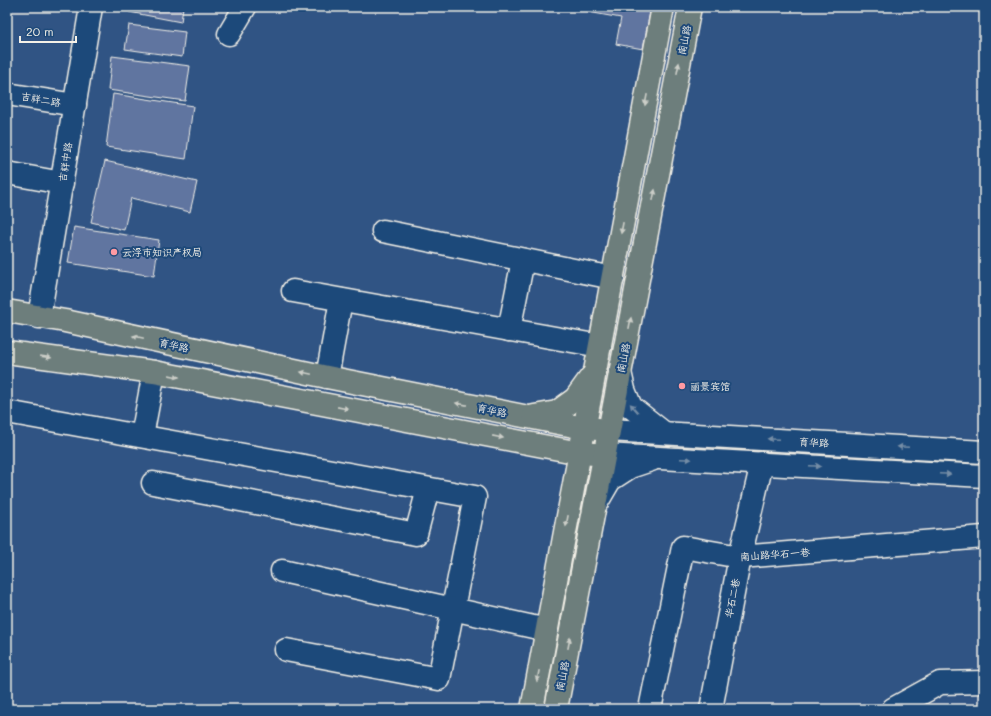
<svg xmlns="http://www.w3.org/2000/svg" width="991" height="716" font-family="Mali,'LXGW WenKai TC',sans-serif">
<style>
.building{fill:#6074a0;stroke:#f4f1e8}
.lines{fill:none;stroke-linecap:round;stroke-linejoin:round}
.minor-casing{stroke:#f4f1e8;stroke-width:25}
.major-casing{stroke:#f4f1e8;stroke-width:25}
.minor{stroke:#1f4a7a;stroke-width:22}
.major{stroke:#6d7e7c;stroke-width:22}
.oneway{fill:#cccec8}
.oneway2{fill:#748da6}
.poi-dot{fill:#ff9aa2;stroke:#1f4a7a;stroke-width:1.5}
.labels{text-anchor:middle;stroke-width:4;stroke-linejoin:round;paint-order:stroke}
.street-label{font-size:10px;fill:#f4f1e8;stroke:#1f4a7a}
.poi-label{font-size:10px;fill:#f4f1e8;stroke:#1f4a7a;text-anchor:start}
</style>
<rect width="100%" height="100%" fill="#305484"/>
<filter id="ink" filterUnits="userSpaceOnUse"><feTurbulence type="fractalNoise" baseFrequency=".025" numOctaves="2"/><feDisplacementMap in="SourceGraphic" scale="8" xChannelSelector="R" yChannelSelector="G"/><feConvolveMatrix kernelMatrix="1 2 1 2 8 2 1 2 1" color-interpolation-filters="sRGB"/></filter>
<g filter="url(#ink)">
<g class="building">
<polygon points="130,7 183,7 181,22 129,12"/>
<polygon points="589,7 651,7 643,49 616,44 621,18 588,12"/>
<polygon points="129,25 185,32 182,57 125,49"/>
<polygon points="112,56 190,66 185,101 108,90"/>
<polygon points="113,94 193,106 186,159 106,147"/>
<polygon points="105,161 197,182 190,212 131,198 124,230 91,222"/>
<polygon points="74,227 159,240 154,276 68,263"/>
</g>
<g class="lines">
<defs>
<g id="minor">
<polyline points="229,34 245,7"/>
<polyline points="7,94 75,105"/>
<polyline points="7,173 62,183"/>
<polyline points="383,231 613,278"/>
<polyline points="293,291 600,346"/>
<polyline points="39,317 91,7"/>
<polyline points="509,330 523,260"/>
<polyline points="620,372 624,390 631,407 664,433"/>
<polyline points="327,377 341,300"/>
<polyline points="7,412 475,497 439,679 286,650"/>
<polyline points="609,430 984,452"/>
<polyline points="142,436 154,372"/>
<polyline points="605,455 984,476"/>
<polyline points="153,483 416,534 428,489"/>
<polyline points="596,504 610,480 630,467 651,460"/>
<polyline points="282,571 547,630"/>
<polyline points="650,709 683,547 740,557 984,537"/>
<polyline points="711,709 740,557 762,463"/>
<polyline points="893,709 940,683 984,682"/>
</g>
<g id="major">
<polyline points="7,311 65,321 327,377 584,428 598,429"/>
<polyline points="7,352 154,372 580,453 595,454"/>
<polyline points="534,416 557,412 575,399 591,377"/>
<polyline points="532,709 663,7"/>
<polyline points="556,709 690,7"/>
</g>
</defs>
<use href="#minor" class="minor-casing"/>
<use href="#major" class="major-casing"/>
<use href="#minor" class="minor"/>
<use href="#major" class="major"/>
</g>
<defs><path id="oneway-solid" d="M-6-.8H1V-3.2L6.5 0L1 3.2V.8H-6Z"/></defs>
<g class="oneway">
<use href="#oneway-solid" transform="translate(678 68) rotate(-79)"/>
<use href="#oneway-solid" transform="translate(646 100) rotate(101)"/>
<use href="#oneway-solid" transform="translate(654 195) rotate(-79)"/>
<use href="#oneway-solid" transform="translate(622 228) rotate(101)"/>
<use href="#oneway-solid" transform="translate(630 323) rotate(-79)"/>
<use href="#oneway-solid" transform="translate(138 337) rotate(-168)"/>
<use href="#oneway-solid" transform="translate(46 357) rotate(8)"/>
<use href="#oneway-solid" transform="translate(306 373) rotate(-168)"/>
<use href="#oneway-solid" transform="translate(174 376) rotate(11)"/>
<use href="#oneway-solid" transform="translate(461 404) rotate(-169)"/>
<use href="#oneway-solid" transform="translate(343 408) rotate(11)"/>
<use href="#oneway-solid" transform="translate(498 437) rotate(11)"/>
<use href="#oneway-solid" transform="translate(567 521) rotate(101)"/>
<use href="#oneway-solid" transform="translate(569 643) rotate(-79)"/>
<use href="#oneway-solid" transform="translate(538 676) rotate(101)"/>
</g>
<g class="oneway2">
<use href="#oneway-solid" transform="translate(634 408) rotate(-132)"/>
<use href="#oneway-solid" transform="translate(773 439) rotate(-177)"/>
<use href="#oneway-solid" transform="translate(903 447) rotate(-177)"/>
<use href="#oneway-solid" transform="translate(686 459) rotate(3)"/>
<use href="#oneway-solid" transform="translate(815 466) rotate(3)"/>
<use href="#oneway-solid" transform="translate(945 474) rotate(3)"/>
</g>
</g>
<g class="poi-dot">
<circle cx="114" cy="252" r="4"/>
<circle cx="682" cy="386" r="4"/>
</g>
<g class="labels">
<g class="street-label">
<text transform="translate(684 40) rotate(-79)" y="4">南山路</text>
<text transform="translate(41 99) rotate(10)" y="4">吉祥二路</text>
<text transform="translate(65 162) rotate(-81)" y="4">吉祥中路</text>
<text transform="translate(174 345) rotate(12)" y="4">育华路</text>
<text transform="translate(623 358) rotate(-79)" y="4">南山路</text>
<text transform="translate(492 410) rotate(11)" y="4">育华路</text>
<text transform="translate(814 442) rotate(3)" y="4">育华路</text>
<text transform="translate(775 554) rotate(-4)" y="4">南山路华石一巷</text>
<text transform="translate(732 598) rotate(-79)" y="4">华石二巷</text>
<text transform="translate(562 676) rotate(-79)" y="4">南山路</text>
</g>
<g class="poi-label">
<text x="122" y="256">云浮市知识产权局</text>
<text x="690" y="390">丽景宾馆</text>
</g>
</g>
<rect width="991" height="716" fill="none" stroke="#1f4a7a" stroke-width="24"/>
<rect x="12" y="12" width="967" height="692" fill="none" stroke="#f4f1e8" stroke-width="1.5" filter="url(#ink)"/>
<path d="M20 36v6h56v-6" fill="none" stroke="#f4f1e8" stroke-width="2"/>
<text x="26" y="36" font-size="12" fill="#f4f1e8" stroke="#1f4a7a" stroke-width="3" paint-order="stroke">20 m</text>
</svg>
